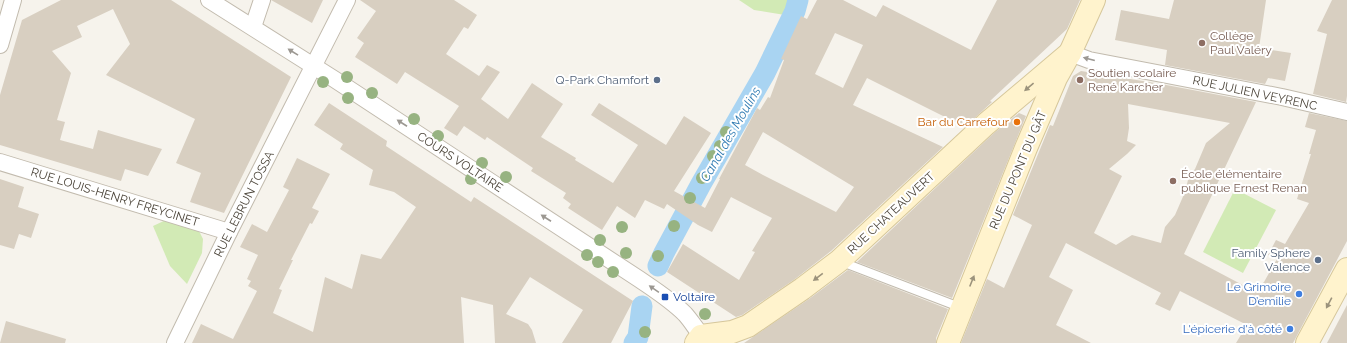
<svg xmlns="http://www.w3.org/2000/svg" width="1347" height="343" font-family="Raleway,sans-serif">
<style>
.green{fill:#d2eab5}
.lines{fill:none;stroke-linecap:round;stroke-linejoin:round}
.canal{stroke:#a9d4f2;stroke-width:21}
.building{fill:#d8cfc1;fill-rule:evenodd}
.lane-casing{stroke:#c2bbae;stroke-width:10}
.street-casing{stroke:#c2bbae;stroke-width:18}
.secondary-casing{stroke:#d6c79b;stroke-width:24}
.lane{stroke:#fff;stroke-width:8}
.street{stroke:#fff;stroke-width:16}
.secondary{stroke:#fff3cd;stroke-width:22}
.tree{fill:#97b381}
.oneway{fill:#9c9892}
.oneway2{fill:#9c937c}
.education-dot{fill:#8d6e63;stroke:#fff;stroke-width:1.5}
.service-dot{fill:#5c6f8a;stroke:#fff;stroke-width:1.5}
.food-dot{fill:#e8710a;stroke:#fff;stroke-width:1.5}
.shop-dot{fill:#3f7fe0;stroke:#fff;stroke-width:1.5}
.transit-dot{fill:#1a4fb4;stroke:#fff;stroke-width:1.5}
.labels{text-anchor:middle;stroke-width:4;stroke-linejoin:round;paint-order:stroke}
.education-label{font-size:12px;fill:#785e54;stroke:#fff;text-anchor:start}
.service-label{font-size:12px;fill:#4e5e75;stroke:#fff;text-anchor:end}
.street-label{font-size:12px;fill:#4b4439;stroke:#fff}
.food-label{font-size:12px;fill:#c56008;stroke:#fff;text-anchor:end}
.shop-label{font-size:12px;fill:#366cbe;stroke:#fff;text-anchor:end}
.transit-label{font-size:12px;fill:#164399;stroke:#fff;text-anchor:start}
.water-label{font-size:13px;font-style:italic;fill:#2e7ab2;stroke:#fff}
</style>
<rect width="100%" height="100%" fill="#f6f3ec"/>
<g class="green">
<polygon points="739,0 790,0 785,15 754,10"/>
<polygon points="1235,189 1276,210 1243,273 1203,252"/>
<polygon points="168,219 198,229 203,239 202,253 187,284 170,266 153,226"/>
</g>
<g class="lines">
<g class="canal">
<polyline points="658,266 664,253 701,184 765,73 795,11 798,0"/>
<polyline points="634,343 638,337 642,306"/>
</g>
</g>
<g class="building">
<polygon points="61,0 171,0 291,77 224,213 190,202 201,173 176,163 195,119 106,75 130,44 113,9 77,26 82,37 52,51 71,73 57,120 65,122 60,140 93,149 98,130 162,149 148,176 125,169 121,181 0,145 0,95 22,20"/>
<polygon points="271,0 323,0 312,23"/>
<path d="M 360,0 L 454,0 L 477,15 L 468,29 L 464,27 L 446,54 L 479,76 L 487,65 L 500,72 L 481,99 L 508,119 L 532,83 L 563,104 L 541,137 L 576,158 L 575,160 L 613,183 L 638,145 L 591,115 L 599,103 L 666,145 L 684,116 L 711,133 L 674,191 L 705,208 L 720,179 L 719,179 L 757,108 L 760,110 L 768,97 L 770,98 L 784,60 L 781,59 L 801,16 L 807,19 L 817,0 L 843,0 L 876,17 L 883,5 L 971,50 L 997,0 L 1080,0 L 1067,29 L 990,101 L 992,102 L 965,127 L 867,78 L 853,105 L 943,147 L 831,251 L 795,279 L 742,315 L 736,317 L 667,272 L 683,244 L 739,280 L 755,252 L 752,251 L 772,218 L 731,197 L 712,232 L 698,225 L 667,204 L 664,209 L 645,200 L 635,218 L 617,206 L 602,230 L 568,208 L 571,204 L 563,198 L 566,193 L 531,171 L 533,168 L 487,137 L 485,140 L 464,126 L 457,136 L 444,128 L 459,106 L 405,72 L 397,84 L 355,57 L 364,43 L 357,38 L 376,11 ZM 835,33 L 863,45 L 843,88 L 815,74 ZM 763,132 L 854,187 L 836,212 L 763,175 L 745,165 Z"/>
<polygon points="1174,0 1266,0 1259,48 1291,53 1285,81 1268,78 1265,84 1165,65 1167,50 1115,40 1121,10 1169,19"/>
<polygon points="1332,0 1347,0 1347,96 1346,102 1313,94 1327,34 1317,31"/>
<path d="M 1081,71 L 1161,84 L 1256,102 L 1184,254 L 1254,291 L 1264,282 L 1277,259 L 1268,255 L 1276,240 L 1285,244 L 1309,203 L 1297,199 L 1311,154 L 1309,154 L 1316,130 L 1305,127 L 1309,113 L 1347,121 L 1347,241 L 1293,343 L 1236,343 L 1247,325 L 1180,291 L 1170,311 L 1155,304 L 1161,293 L 1066,243 L 1049,277 L 1073,290 L 1056,325 L 1091,343 L 961,343 L 987,279 L 1004,288 L 1032,225 L 1013,215 L 1050,125 L 1053,126 L 1073,76 ZM 1128,104 L 1230,123 L 1206,143 L 1195,169 L 1189,176 L 1185,192 L 1175,215 L 1165,227 L 1161,243 L 1132,235 L 1116,245 L 1094,233 L 1122,176 L 1109,169 L 1127,154 L 1136,145 L 1127,141 L 1129,128 Z"/>
<polygon points="329,103 387,141 386,146 471,202 474,197 633,301 611,343 562,343 583,310 530,277 506,314 528,324 532,330 536,343 495,343 493,305 461,297 464,343 192,343 201,324 233,339 257,291 248,286 251,281 247,279 258,255 240,247 252,224 267,232 289,190 283,187 297,158 330,174 312,208 319,211 312,224 310,223 291,260 293,260 279,289 282,290 273,313 313,332 325,277 352,289 361,254 381,259 416,207 394,192 369,185 373,170 340,149 343,144 314,125"/>
<polygon points="1019,113 1026,116 952,298 857,262 994,133"/>
<polygon points="0,179 24,187 18,207 39,214 31,238 19,234 14,249 0,245"/>
<polygon points="848,270 948,309 936,338 936,343 744,343 809,299"/>
<polygon points="1347,305 1347,343 1327,343"/>
<polygon points="6,321 66,339 65,343 0,343"/>
</g>
<g class="lines">
<defs>
<polyline id="lane" points="842,262 962,308"/>
<g id="street">
<path d="M 209,0 L 334,79 L 639,279 C 655,290 671,300 685,314 C 694,324 699,335 709,343"/>
<polyline points="253,27 262,0"/>
<polyline points="0,45 13,0"/>
<polyline points="1070,53 1089,60 1282,97 1347,112"/>
<polyline points="0,162 229,232"/>
<polyline points="175,343 229,232 347,0"/>
</g>
<g id="secondary">
<polyline points="696,343 701,336 732,332 748,326 802,289 839,261 986,124 1070,53"/>
<polyline points="948,343 1026,148 1056,78 1070,53 1094,0"/>
<polyline points="1307,343 1347,269"/>
</g>
</defs>
<use href="#lane" class="lane-casing"/>
<use href="#street" class="street-casing"/>
<use href="#secondary" class="secondary-casing"/>
<use href="#lane" class="lane"/>
<use href="#street" class="street"/>
<use href="#secondary" class="secondary"/>
</g>
<g class="tree">
<circle cx="347" cy="77" r="6"/>
<circle cx="323" cy="82" r="6"/>
<circle cx="372" cy="93" r="6"/>
<circle cx="348" cy="98" r="6"/>
<circle cx="414" cy="119" r="6"/>
<circle cx="726" cy="132" r="6"/>
<circle cx="438" cy="136" r="6"/>
<circle cx="720" cy="146" r="6"/>
<circle cx="713" cy="156" r="6"/>
<circle cx="482" cy="163" r="6"/>
<circle cx="506" cy="177" r="6"/>
<circle cx="702" cy="178" r="6"/>
<circle cx="471" cy="179" r="6"/>
<circle cx="690" cy="198" r="6"/>
<circle cx="674" cy="226" r="6"/>
<circle cx="622" cy="227" r="6"/>
<circle cx="600" cy="240" r="6"/>
<circle cx="626" cy="253" r="6"/>
<circle cx="587" cy="255" r="6"/>
<circle cx="658" cy="256" r="6"/>
<circle cx="598" cy="262" r="6"/>
<circle cx="613" cy="272" r="6"/>
<circle cx="705" cy="314" r="6"/>
<circle cx="645" cy="332" r="6"/>
</g>
<defs><path id="oneway-solid" d="M-6-.8H1V-3.2L6.5 0L1 3.2V.8H-6Z"/></defs>
<g class="oneway">
<use href="#oneway-solid" transform="translate(293 52) rotate(-148)"/>
<use href="#oneway-solid" transform="translate(1089 59) rotate(-165)"/>
<use href="#oneway-solid" transform="translate(402 123) rotate(-147)"/>
<use href="#oneway-solid" transform="translate(546 218) rotate(-147)"/>
<use href="#oneway-solid" transform="translate(654 289) rotate(-145)"/>
</g>
<g class="oneway2">
<use href="#oneway-solid" transform="translate(1029 87) rotate(140)"/>
<use href="#oneway-solid" transform="translate(818 277) rotate(143)"/>
<use href="#oneway-solid" transform="translate(972 281) rotate(-68)"/>
<use href="#oneway-solid" transform="translate(1329 303) rotate(118)"/>
</g>
<g class="education-dot">
<circle cx="1202" cy="43" r="4"/>
<circle cx="1080" cy="80" r="4"/>
<circle cx="1173" cy="181" r="4"/>
</g>
<g class="service-dot">
<circle cx="657" cy="80" r="4"/>
<circle cx="1318" cy="260" r="4"/>
</g>
<circle class="food-dot" cx="1017" cy="122" r="4"/>
<g class="shop-dot">
<circle cx="1299" cy="294" r="4"/>
<circle cx="1290" cy="329" r="4"/>
</g>
<rect class="transit-dot" x="661" y="293" width="8" height="8" rx="2"/>
<g class="labels">
<g class="education-label">
<text x="1210" y="40">Collège<tspan x="1210" dy="14">Paul Valéry</tspan></text>
<text x="1088" y="77">Soutien scolaire<tspan x="1088" dy="14">René Karcher</tspan></text>
<text x="1181" y="178">École élémentaire<tspan x="1181" dy="14">publique Ernest Renan</tspan></text>
</g>
<g class="service-label">
<text x="649" y="84">Q-Park Chamfort</text>
<text x="1310" y="257">Family Sphere<tspan x="1310" dy="14">Valence</tspan></text>
</g>
<g class="street-label">
<text transform="translate(1255 93) rotate(12)" y="4">RUE JULIEN VEYRENC</text>
<text transform="translate(460 162) rotate(33)" y="4">COURS VOLTAIRE</text>
<text transform="translate(1018 170) rotate(-67)" y="4">RUE DU PONT DU GÂT</text>
<text transform="translate(115 197) rotate(17)" y="4">RUE LOUIS-HENRY FREYCINET</text>
<text transform="translate(244 204) rotate(-63)" y="4">RUE LEBRUN TOSSA</text>
<text transform="translate(891 213) rotate(-43)" y="4">RUE CHATEAUVERT</text>
</g>
<g class="food-label">
<text x="1009" y="126">Bar du Carrefour</text>
</g>
<g class="shop-label">
<text x="1291" y="291">Le Grimoire<tspan x="1291" dy="14">D’emilie</tspan></text>
<text x="1282" y="333">L'épicerie d'à côté</text>
</g>
<g class="transit-label">
<text x="673" y="301">Voltaire</text>
</g>
<g class="water-label">
<text transform="translate(730 134) rotate(-60)" y="5">Canal des Moulins</text>
</g>
</g>
</svg>
